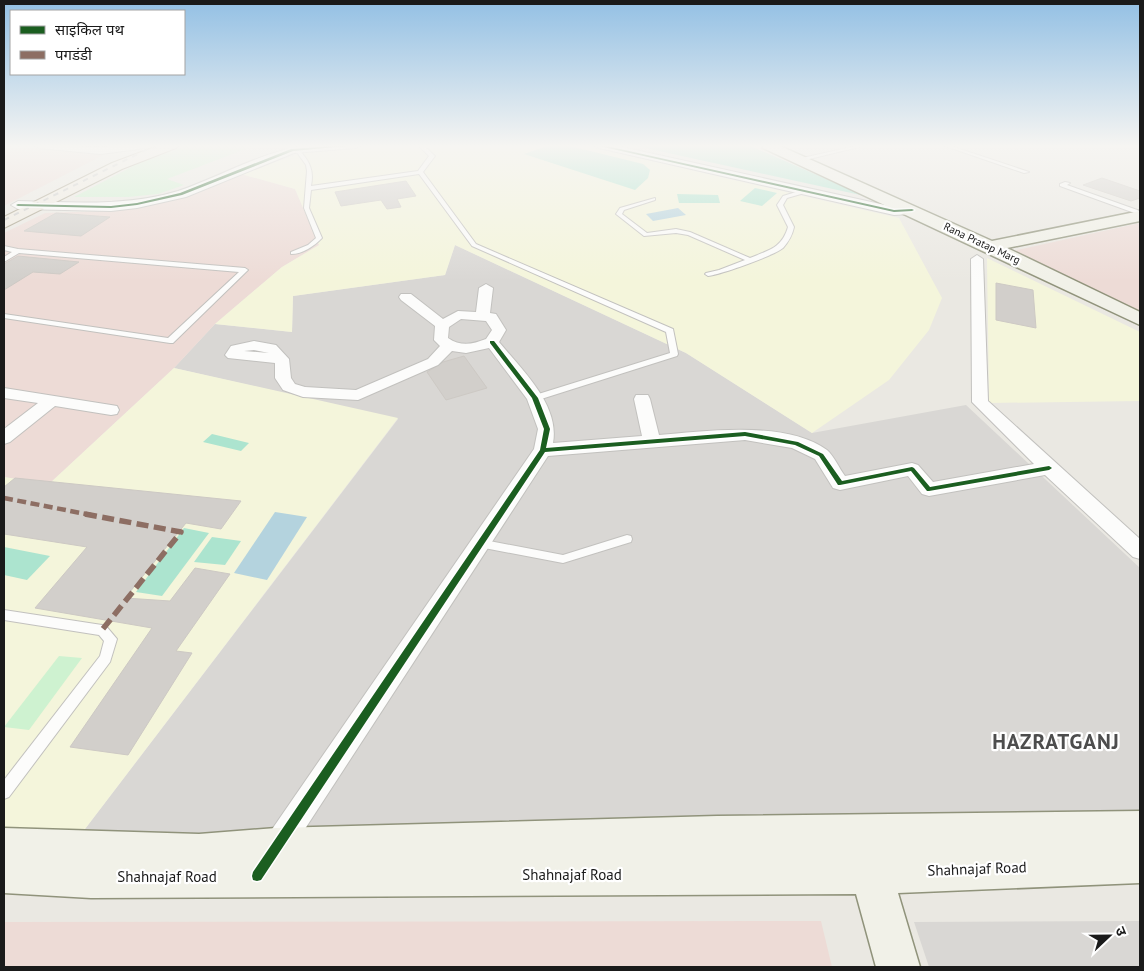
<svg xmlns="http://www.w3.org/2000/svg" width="1144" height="971" font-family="'PT Sans','Noto Sans Devanagari',sans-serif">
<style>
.residential{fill:#d9d7d4}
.commercial{fill:#eddbd6}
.education{fill:#f4f5db}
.park{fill:#cef2d0}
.pitch{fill:#ace4cf}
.water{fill:#b4d3de}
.building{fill:#d2cfcb;stroke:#cdc9c4}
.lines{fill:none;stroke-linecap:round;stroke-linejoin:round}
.service-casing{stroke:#c2c1be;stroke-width:2}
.minor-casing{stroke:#c2c1be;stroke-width:2}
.tertiary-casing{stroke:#c2c1be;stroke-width:2}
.secondary-casing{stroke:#90937b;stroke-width:3}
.primary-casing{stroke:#9f9780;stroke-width:2}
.service{fill:#fcfcfb;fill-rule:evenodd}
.minor{fill:#fcfcfb;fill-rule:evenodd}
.tertiary{fill:#fcfcfb;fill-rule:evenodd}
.secondary{fill:#f1f1e8;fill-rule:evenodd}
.primary{fill:#f0ebe1;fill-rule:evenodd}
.rail{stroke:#c9c9c8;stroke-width:2;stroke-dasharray:5.5 5.5;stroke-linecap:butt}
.quiet-far1{stroke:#8d6e63;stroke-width:4.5;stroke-dasharray:9 4.5;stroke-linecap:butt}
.quiet{stroke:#8d6e63;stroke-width:5.5;stroke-dasharray:12 5.5;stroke-linecap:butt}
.cycleway-casing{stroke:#fff;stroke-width:3}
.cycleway{fill:#1b5e20;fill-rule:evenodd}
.labels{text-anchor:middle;stroke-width:4.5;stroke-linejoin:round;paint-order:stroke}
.far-street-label{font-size:11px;fill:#1a1a1a;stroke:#fff}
.near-street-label{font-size:15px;fill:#1a1a1a;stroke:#fff}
.near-district-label{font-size:21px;font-weight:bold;letter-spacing:1px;fill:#4d4d4d;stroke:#fff}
</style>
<rect width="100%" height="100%" fill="#eae8e2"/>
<g class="residential">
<polygon points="455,245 686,353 812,433 966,405 1140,568 1140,818 908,816 69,850 398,419 174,368 215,324 292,332 293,296 445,275"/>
<polygon points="1140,921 1140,967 929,967 914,922"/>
</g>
<g class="commercial">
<polygon points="4,145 123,145 4,206"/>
<polygon points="241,174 295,189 319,245 282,267 215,324 174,368 49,484 4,477 4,233 45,213 106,211 145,206 184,198"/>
<polygon points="1140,223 1140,311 1013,251"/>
<polygon points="821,921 832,967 4,967 4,922"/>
</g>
<g class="education">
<polygon points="413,145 582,145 899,218 942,298 929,330 889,380 812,433 686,353 455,245 445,275 293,296 292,332 215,324 282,267 319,245 295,189 241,174 308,151"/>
<polygon points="987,258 1140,332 1140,401 989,403"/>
<polygon points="174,368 398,418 69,850 4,843 4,477 49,484"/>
</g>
<g class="park">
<polygon points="189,145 256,145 167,179 184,185 158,194 128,197 74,197 137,164"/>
<polygon points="59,656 82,658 29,730 4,727"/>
</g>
<g class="pitch">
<polygon points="550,145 570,146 643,164 650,170 648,178 635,190 524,154"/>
<polygon points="632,145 748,145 865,196"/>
<polygon points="755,188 777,193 762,206 740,201"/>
<polygon points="677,194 718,195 720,203 679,203"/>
<polygon points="212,434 249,443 241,451 203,442"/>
<polygon points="184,528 209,533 162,596 136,592"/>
<polygon points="212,537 241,541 225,565 194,562"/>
<polygon points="4,547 50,556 27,580 4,575"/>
</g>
<g class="water">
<polygon points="678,208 686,215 653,221 646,214"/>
<polygon points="275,512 307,517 267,580 234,573"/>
</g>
<g class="building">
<polygon points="1102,178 1140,191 1140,198 1131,201 1083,185"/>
<polygon points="406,181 416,196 397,199 401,207 387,209 381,200 341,206 335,192"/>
<polygon points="56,213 110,217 81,236 24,231"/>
<polygon points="18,256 79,262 60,274 33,272 4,290 4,264"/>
<polygon points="996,283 1033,290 1036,328 996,320"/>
<polygon points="464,356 487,388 446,400 427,372 443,362"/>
<polygon points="15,478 241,501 221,529 186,523 125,598 170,601 195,568 230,574 176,651 192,653 128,755 70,747 152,628 35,608 87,547 4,534 4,487"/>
</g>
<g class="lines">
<defs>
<g id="service">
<path d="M 418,145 L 423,145 L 435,156 L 423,172 L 476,244 L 673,329 L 678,354 L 677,356 L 538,400 L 532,400 L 531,398 L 532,396 L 670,353 L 666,332 L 472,246 L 419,174 L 311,190 L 309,208 L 322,238 C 314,246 303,254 291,254 L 291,252 L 308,245 L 316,238 L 304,208 L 307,171 L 306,165 L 296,151 L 300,151 C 310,162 314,171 311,186 L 418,171 L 429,156 Z"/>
<polygon points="860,145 867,145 801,161 798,159"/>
<polygon points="942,145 948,145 1029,172 1024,173"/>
<polygon points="1065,182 1070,183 1067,185 1140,211 1140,215 1060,186 1060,184"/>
<path d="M 806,189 L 808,190 L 808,192 L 787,198 L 783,205 L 794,227 C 792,236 789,241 783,248 C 773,256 722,274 708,276 L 705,274 L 706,273 L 719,270 L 745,260 L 688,235 L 676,233 L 644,236 L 616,214 L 620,208 L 655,198 L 655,200 L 624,210 L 622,214 L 647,233 L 676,229 L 690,232 L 750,258 C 769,250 782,248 788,227 L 777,205 L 783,196 Z"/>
<polygon points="4,246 18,249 245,268 248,270 173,343 170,343 4,318 4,314 168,338 239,272 19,253 4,262 4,257 12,252 4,250"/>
<polygon points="627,535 631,536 632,539 631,542 563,563 479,547 475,546 474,543 475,540 479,539 563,555"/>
<polygon points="4,610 102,625 106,626 117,639 110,662 9,797 4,799 4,780 100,656 104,641 99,635 4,620"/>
</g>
<g id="minor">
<path d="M 34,145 C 62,143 89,150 117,146 C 125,145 136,143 144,146 L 139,149 L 100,154 L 39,148 Z"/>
<path d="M 977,255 L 983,259 L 988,401 L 1140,539 L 1140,559 L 1133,557 L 1045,475 L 929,496 L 922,494 L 908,476 L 840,490 L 833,488 L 815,459 L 792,448 L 745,440 L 548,456 L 286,858 L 276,862 L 266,858 L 262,848 L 266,838 L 534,449 L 538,429 L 527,399 L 489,348 L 466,353 L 452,351 L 438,365 L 358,400 L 303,397 L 283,390 L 275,378 L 275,363 L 228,358 L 225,355 L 231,346 L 254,341 L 276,345 L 289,359 L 291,378 L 295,384 L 305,387 L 356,390 L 428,359 L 440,346 L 434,340 L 435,326 L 401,300 L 399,297 L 401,294 L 411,294 L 443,319 L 458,311 L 476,312 L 479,288 L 486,284 L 493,288 L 490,313 L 496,314 L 506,330 L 499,342 C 522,370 560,405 553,443 L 642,436 L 634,399 L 636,395 L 648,395 L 650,399 L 659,435 C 706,431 786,420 827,450 C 834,456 839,468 845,476 L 912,463 L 918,465 L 933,482 L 1034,464 L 972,402 L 971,259 ZM 461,319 L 486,321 L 492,330 L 486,339 C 473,344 461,347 448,338 L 449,327 ZM 254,350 L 269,353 L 244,351 Z"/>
<polygon points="4,388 111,405 117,406 119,410 117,414 111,415 55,406 10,442 4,444 4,429 38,403 4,398"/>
</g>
<g id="tertiary">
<path d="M 315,145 L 361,145 L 355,148 L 294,153 L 186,197 L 137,208 L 111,211 L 18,209 L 11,205 L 18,201 C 71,202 126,207 178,191 C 223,176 266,148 315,145 Z"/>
<polygon points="593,145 613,145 894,207 912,206 919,210 912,214 894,215 599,148"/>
</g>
<g id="secondary">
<polygon points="762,145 778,145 992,241 1140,211 1140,221 1007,248 1140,312 1140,325 763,148"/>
<polygon points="1140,811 1140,883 898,893 920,967 876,967 856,894 91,898 4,893 4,828 199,834 276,828 717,816"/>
</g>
<polygon id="primary" points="160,145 178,145 176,148 122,169 4,228 4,217 112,163"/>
</defs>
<use href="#service" class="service-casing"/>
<use href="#minor" class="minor-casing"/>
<use href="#tertiary" class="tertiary-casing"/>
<use href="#secondary" class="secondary-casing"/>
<use href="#primary" class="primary-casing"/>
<use href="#service" class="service"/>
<use href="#minor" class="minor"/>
<use href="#tertiary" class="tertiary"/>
<use href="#secondary" class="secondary"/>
<use href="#primary" class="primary"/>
<polyline class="rail" points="4,220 144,151 162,145"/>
<polyline class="quiet-far1" points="4,498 91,515"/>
<polyline class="quiet" points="85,514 181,532 102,630"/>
<defs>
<g id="cycleway">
<polygon points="347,145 357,145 293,151 182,195 137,205 111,208 18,206 16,205 18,204 111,206 137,203 180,193 291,149"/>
<polygon points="598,145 602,145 894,210 912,209 914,210 912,211 894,212 599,146"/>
<polygon points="490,341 494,341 538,398 550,429 546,448 745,432 798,442 823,454 842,481 912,467 914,468 930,487 1049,466 1052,468 1049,470 929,491 927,491 911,471 840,485 838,485 819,456 795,445 745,436 545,452 261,880 257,881 253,880 252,876 253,872 540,450 544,429 532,398 490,343"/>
</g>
</defs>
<use href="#cycleway" class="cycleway-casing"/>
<use href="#cycleway" class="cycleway"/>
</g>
<linearGradient id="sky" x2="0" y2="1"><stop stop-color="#93c0e4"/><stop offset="0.52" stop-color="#f6f5f2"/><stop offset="1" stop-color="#f6f5f2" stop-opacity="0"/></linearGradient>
<rect width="1144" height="281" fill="url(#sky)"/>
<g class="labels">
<g class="far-street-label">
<text transform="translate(982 243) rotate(25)" y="4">Rana Pratap Marg</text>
</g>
<g class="near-street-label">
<text transform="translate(977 869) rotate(-2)" y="5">Shahnajaf Road</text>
<text x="572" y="880">Shahnajaf Road</text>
<text x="167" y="882">Shahnajaf Road</text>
</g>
<g class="near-district-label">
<text x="1056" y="749">HAZRATGANJ</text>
</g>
</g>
<rect width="1144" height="971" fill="none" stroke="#1a1a1a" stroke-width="10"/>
<rect x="10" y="10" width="175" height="65" fill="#ffffff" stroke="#a3a3a3"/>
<rect x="20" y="26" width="25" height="8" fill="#1b5e20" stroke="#a3a3a3"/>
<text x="55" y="35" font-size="15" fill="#1a1a1a">साइकिल पथ</text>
<rect x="20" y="51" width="25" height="8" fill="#8d6e63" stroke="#a3a3a3"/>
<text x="55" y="60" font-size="15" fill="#1a1a1a">पगडंडी</text>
<g transform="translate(1109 936) rotate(68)" stroke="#ffffff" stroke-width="4" paint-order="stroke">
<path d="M0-4L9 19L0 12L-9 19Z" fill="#1a1a1a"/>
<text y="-8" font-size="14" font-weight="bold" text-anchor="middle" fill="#1a1a1a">उ</text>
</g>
</svg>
